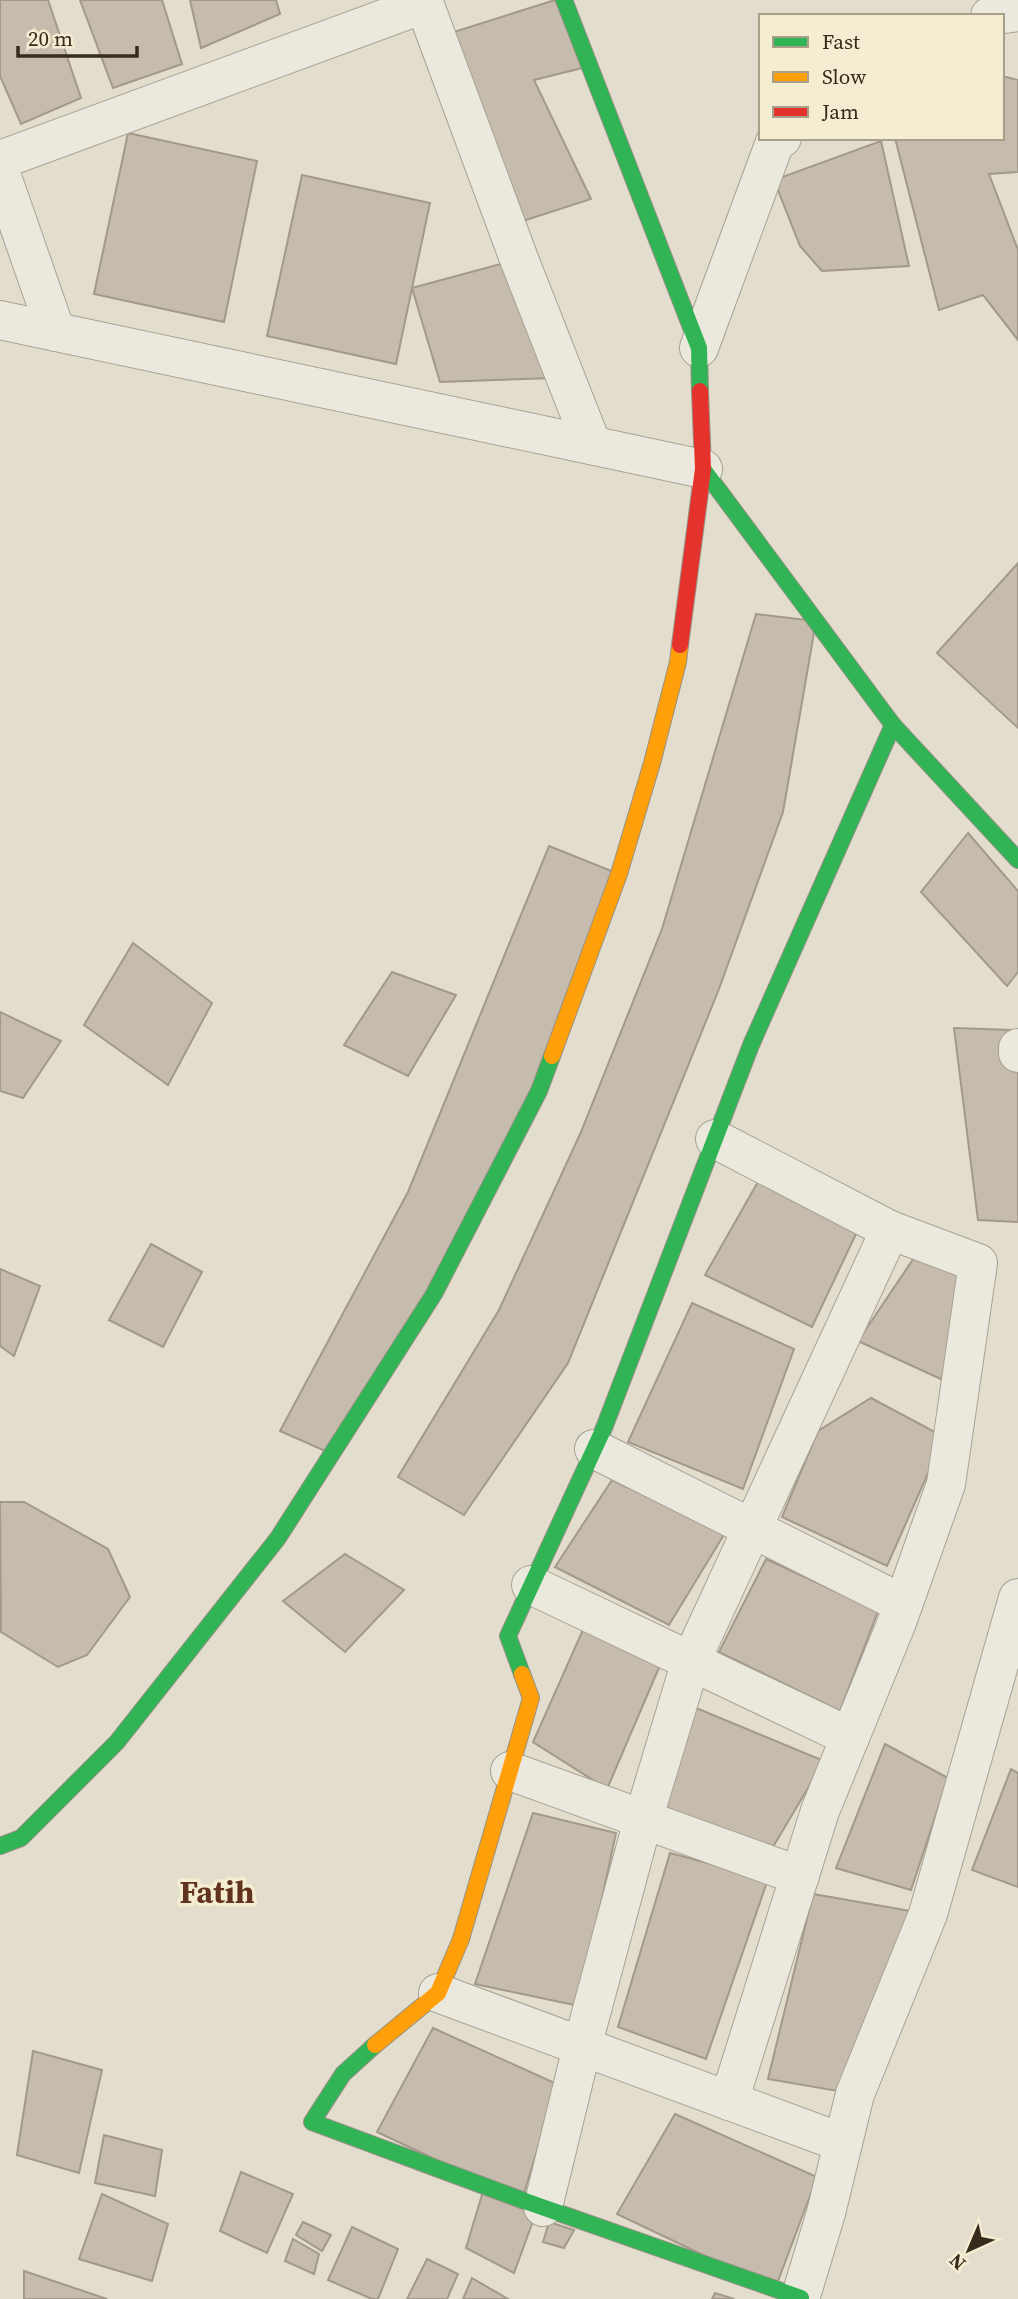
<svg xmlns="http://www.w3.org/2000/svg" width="1018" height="2299" font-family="'Source Serif 4',serif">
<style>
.building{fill:#c6bcad;stroke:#a2998b;stroke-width:2}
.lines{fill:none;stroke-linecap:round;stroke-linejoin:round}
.street-casing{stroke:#a7a295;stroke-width:40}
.fast-casing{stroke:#979185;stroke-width:18}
.slow-casing{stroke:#979185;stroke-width:18}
.jam-casing{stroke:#979185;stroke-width:18}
.street{stroke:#ebe8dd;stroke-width:38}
.fast{stroke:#30b455;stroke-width:16}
.slow{stroke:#ff9f0a;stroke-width:16}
.jam{stroke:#e5322d;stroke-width:16}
.labels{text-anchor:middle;stroke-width:7;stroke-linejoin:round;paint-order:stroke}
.district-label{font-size:32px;font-weight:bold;fill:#61321e;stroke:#f4edd1}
</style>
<rect width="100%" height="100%" fill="#e2ddcc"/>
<g class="building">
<polygon points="0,0 48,0 81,98 21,124 0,76"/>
<polygon points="80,0 162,0 182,64 113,88"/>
<polygon points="190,0 276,0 280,14 201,48"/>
<polygon points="555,0 590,66 534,80 591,199 523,221 451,33"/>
<polygon points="1002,76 1018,80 1018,172 989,174 1018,250 1018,340 983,295 939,310 895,138 1002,138"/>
<polygon points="128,133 257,161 224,322 94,294"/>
<polygon points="881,141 909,266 822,271 800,246 774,180"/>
<polygon points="302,175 430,203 396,364 267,336"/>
<polygon points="519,259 554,378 440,382 412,288"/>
<polygon points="1018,563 1018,728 937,653"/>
<polygon points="756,614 816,621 783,812 719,989 568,1363 464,1515 398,1477 499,1310 581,1132 662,929"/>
<polygon points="968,833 1018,891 1018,972 1007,986 921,892"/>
<polygon points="549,846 619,874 504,1159 332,1454 280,1431 408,1192"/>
<polygon points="133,943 212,1003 168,1085 84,1025"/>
<polygon points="392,972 456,995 408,1076 344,1045"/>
<polygon points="0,1012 61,1041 23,1098 0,1091"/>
<polygon points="954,1028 1012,1030 1018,1066 1018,1222 978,1220"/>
<polygon points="767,1166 864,1217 812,1327 705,1275"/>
<polygon points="924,1243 978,1263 941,1379 858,1341"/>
<polygon points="151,1244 202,1272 163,1347 109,1320"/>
<polygon points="0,1269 40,1286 14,1356 0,1346"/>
<polygon points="692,1303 794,1349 743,1489 628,1442"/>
<polygon points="871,1398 935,1432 936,1455 887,1566 782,1517 818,1431"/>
<polygon points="612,1480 725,1533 669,1625 555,1567"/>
<polygon points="0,1502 24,1502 108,1549 130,1597 87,1655 58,1667 1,1632"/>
<polygon points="345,1554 404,1590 345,1652 283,1601"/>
<polygon points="766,1559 878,1611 840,1711 719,1652"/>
<polygon points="590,1614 661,1663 607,1789 533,1742"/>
<polygon points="696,1708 824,1761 770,1852 649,1800"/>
<polygon points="885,1744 948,1778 911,1890 836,1868"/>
<polygon points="1011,1769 1018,1773 1018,1887 972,1870"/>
<polygon points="533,1813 616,1833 579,2006 475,1984"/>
<polygon points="670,1853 768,1879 706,2059 618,2027"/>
<polygon points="813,1894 928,1914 855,2094 768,2079"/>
<polygon points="433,2028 557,2084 522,2200 377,2132"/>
<polygon points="33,2051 102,2070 79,2173 17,2155"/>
<polygon points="675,2114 817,2177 775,2289 617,2214"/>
<polygon points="104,2135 162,2150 155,2196 95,2183"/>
<polygon points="241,2172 293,2194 267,2253 220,2231"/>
<polygon points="484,2188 537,2210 514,2273 466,2248"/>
<polygon points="102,2194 168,2224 152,2281 79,2259"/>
<polygon points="303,2222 331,2235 322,2251 296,2235"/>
<polygon points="549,2222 574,2230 564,2248 543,2242"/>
<polygon points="352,2227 398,2249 378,2299 372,2299 328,2280"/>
<polygon points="293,2239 319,2254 314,2274 285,2261"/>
<polygon points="427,2259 458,2274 447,2299 407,2299"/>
<polygon points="24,2271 107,2299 24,2299"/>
<polygon points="472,2278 508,2299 463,2299"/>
<polygon points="715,2293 734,2299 712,2299"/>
</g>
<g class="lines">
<defs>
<g id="street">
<polyline points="423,0 519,259 592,445"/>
<polyline points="990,16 1018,12"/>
<polyline points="0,160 424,4"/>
<polyline points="0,171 56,332"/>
<polyline points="0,320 703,469"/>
<polyline points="699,348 775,142 782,138"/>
<polyline points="1018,1048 1018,1053"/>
<polyline points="715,1139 890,1230 978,1263 946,1484 897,1622 820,1811 729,2101"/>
<polyline points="594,1449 903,1604"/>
<polyline points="531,1585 850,1737"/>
<polyline points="510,1771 800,1876"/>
<polyline points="438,1993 843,2143"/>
<polyline points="543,2207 582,2047 643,1820 691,1661 890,1230"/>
<polyline points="800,2299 826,2213 855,2094 928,1914 1018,1598"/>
</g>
<g id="fast">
<polyline points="564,0 699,348 700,391"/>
<polyline points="703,469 893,725 1018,860"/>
<polyline points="522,1674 508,1636 604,1428 751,1045 893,725"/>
<polyline points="0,1846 21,1838 117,1742 278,1538 434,1294 539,1091 552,1056"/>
<polyline points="375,2045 343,2074 312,2122 522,2200 801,2298"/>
</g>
<g id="slow">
<polyline points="552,1056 619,874 652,763 678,662 680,645"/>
<polyline points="375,2045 438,1993 461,1939 531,1698 522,1674"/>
</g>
<polyline id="jam" points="680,645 703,469 700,391"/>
</defs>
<use href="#street" class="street-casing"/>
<use href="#fast" class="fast-casing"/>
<use href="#slow" class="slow-casing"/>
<use href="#jam" class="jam-casing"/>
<use href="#street" class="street"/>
<use href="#fast" class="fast"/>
<use href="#slow" class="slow"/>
<use href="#jam" class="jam"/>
</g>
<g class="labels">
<g class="district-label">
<text x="217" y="1903">Fatih</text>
</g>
</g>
<rect x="759" y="14" width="245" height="126" fill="#f4edd1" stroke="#a89f89" stroke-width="2"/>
<rect x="773" y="37" width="35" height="10" fill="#30b455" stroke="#a89f89" stroke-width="2"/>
<text x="822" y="49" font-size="21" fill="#362b1d">Fast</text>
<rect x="773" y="72" width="35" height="10" fill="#ff9f0a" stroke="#a89f89" stroke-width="2"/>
<text x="822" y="84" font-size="21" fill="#362b1d">Slow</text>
<rect x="773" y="107" width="35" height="10" fill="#e5322d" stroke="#a89f89" stroke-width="2"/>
<text x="822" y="119" font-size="21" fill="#362b1d">Jam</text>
<g transform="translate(969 2250) rotate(224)" stroke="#f4edd1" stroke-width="5" paint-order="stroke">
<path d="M0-5L12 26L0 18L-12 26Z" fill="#362b1d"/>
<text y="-10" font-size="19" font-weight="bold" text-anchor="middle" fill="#362b1d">N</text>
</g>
<path d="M18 46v10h119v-10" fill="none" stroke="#362b1d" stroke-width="3.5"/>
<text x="28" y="46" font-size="21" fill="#362b1d" stroke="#f4edd1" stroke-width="5" paint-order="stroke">20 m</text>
</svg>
